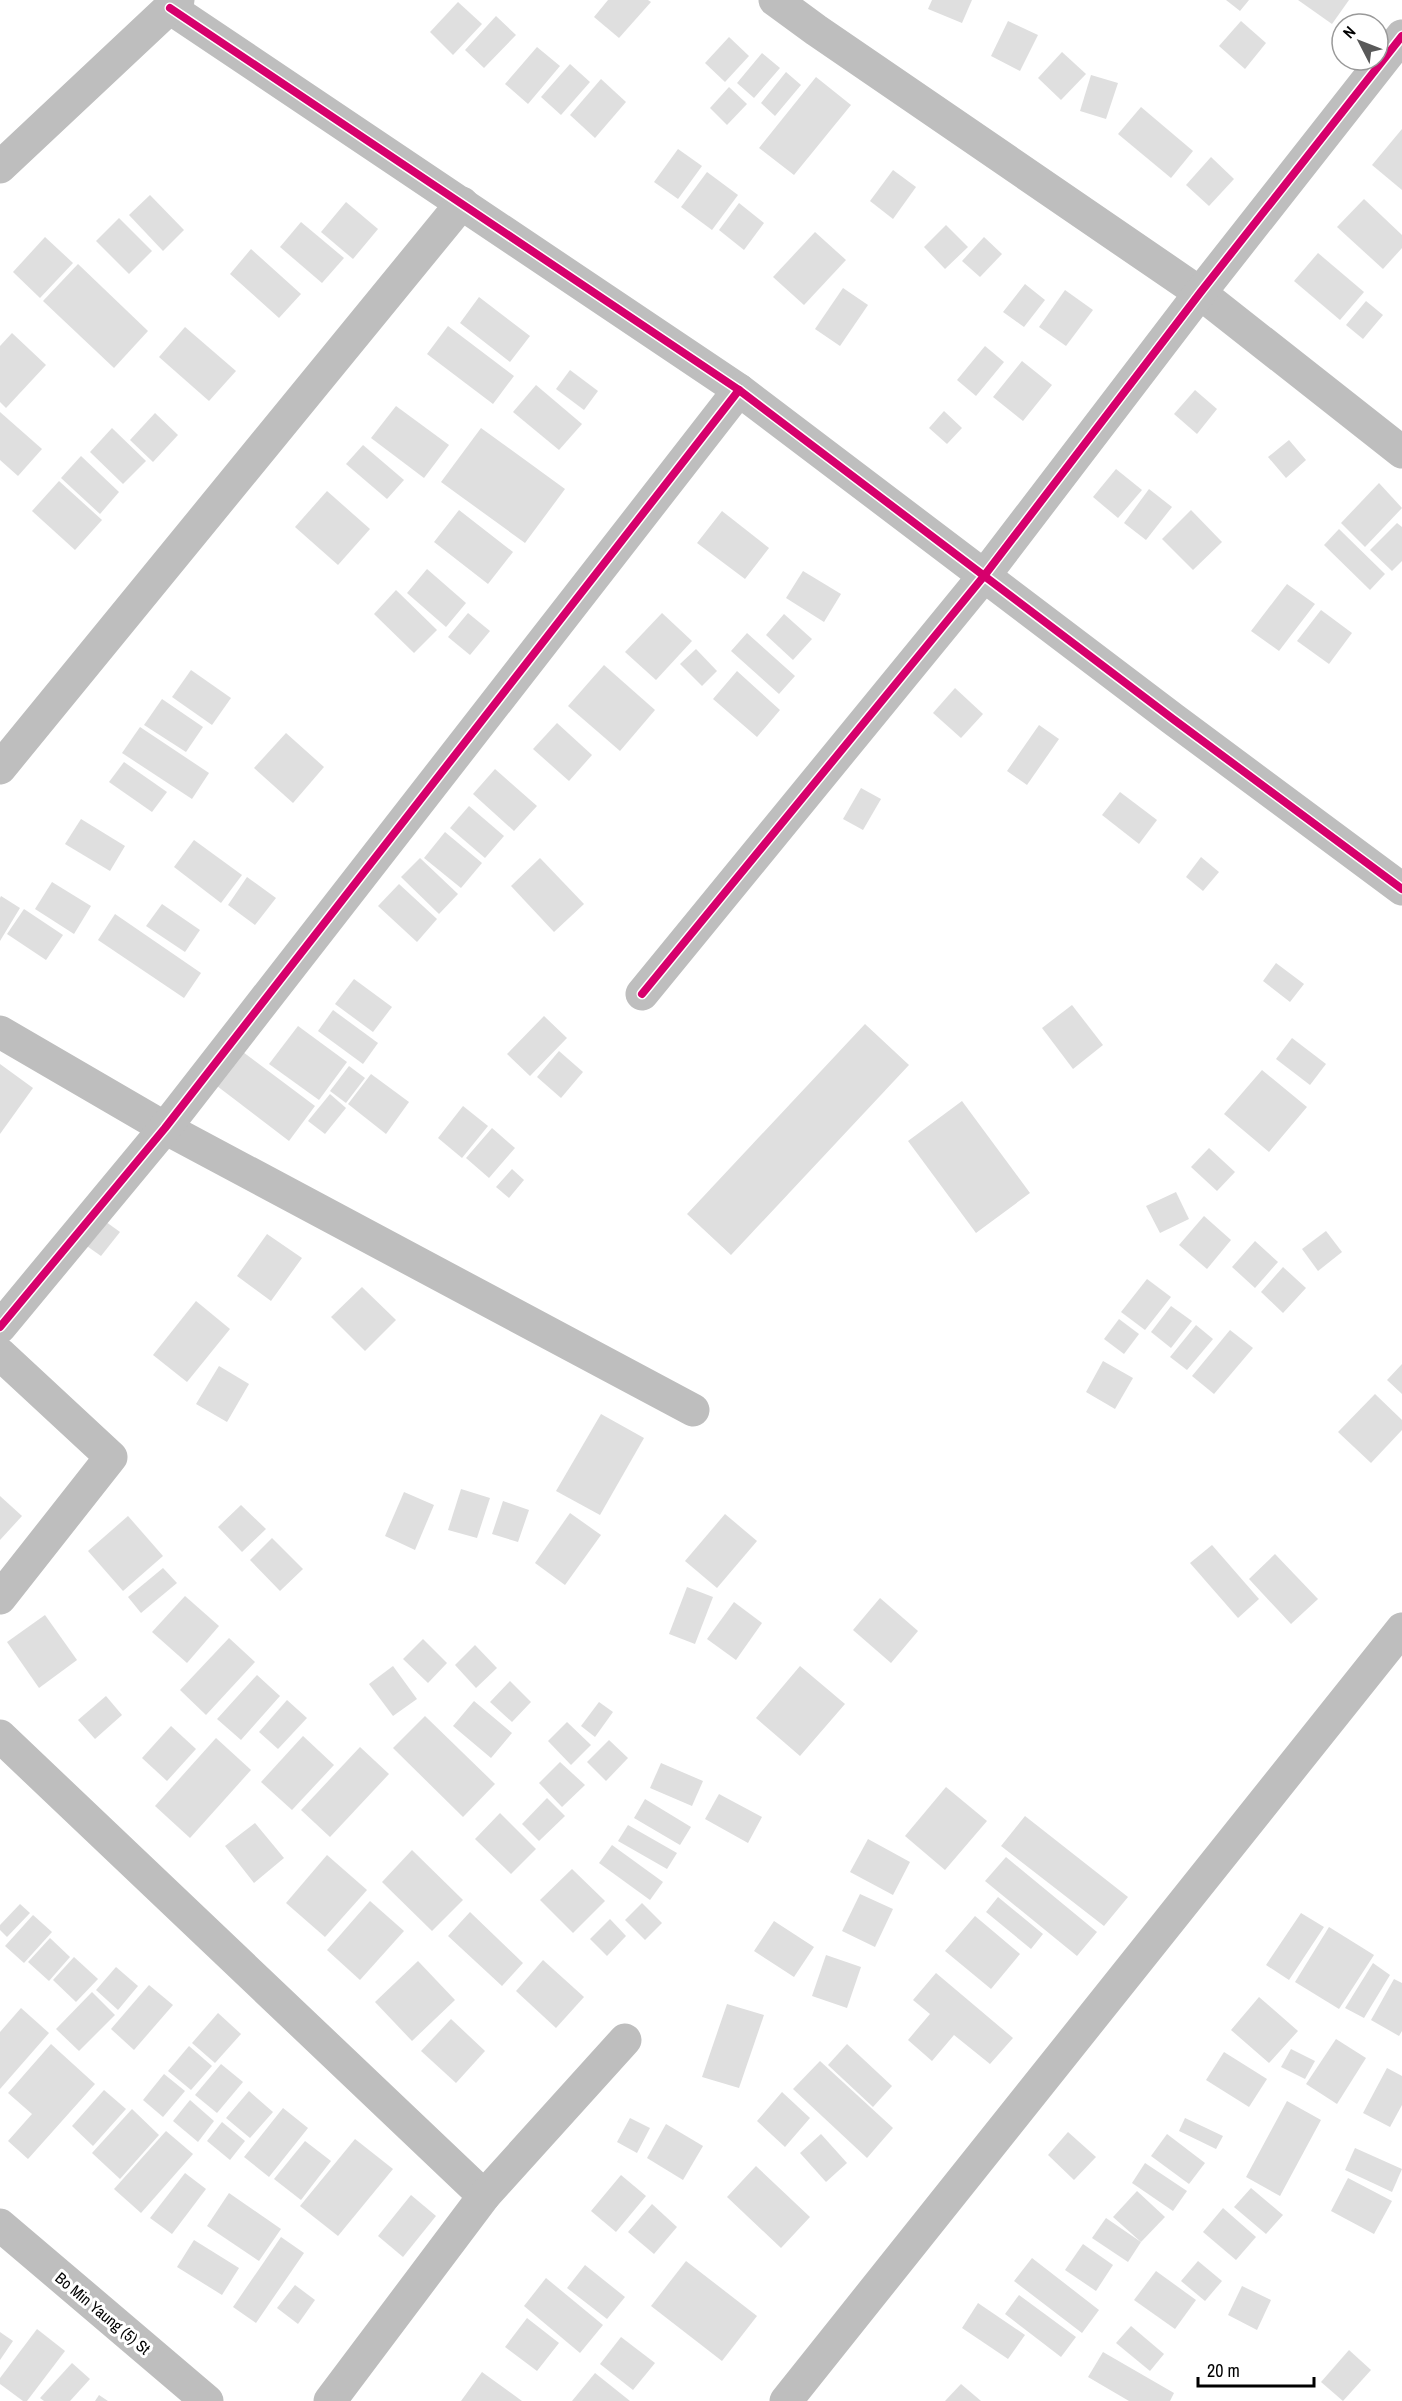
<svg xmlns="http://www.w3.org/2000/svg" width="1402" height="2401" font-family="'Archivo Narrow',sans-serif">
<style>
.building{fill:#dfdfdf}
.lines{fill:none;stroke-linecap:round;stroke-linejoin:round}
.street{stroke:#bebebe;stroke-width:33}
.cycleway-casing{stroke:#fff;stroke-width:11}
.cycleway{stroke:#d6006c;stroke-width:8}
.labels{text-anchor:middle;stroke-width:6;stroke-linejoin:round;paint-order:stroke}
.street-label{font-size:16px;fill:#000;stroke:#fff}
</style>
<rect width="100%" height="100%" fill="#fff"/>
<g class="building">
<polygon points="608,0 648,0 651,2 619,38 594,17"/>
<polygon points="932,0 972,0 962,23 928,9"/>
<polygon points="1226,0 1249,0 1240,11"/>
<polygon points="1298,0 1349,0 1332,24"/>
<polygon points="458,2 482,24 453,55 430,32"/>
<polygon points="496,16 516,35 484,68 465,50"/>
<polygon points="1008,21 1038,35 1020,71 991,56"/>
<polygon points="1241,21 1266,43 1245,69 1219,46"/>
<polygon points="729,37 749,56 725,82 705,63"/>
<polygon points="537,47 560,66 528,104 505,84"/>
<polygon points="1062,52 1086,74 1061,100 1038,78"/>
<polygon points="762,53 780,68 754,98 737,83"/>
<polygon points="570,64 590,82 561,115 541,97"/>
<polygon points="786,72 801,85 775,116 761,103"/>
<polygon points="1091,75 1118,83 1106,119 1080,111"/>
<polygon points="816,77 851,105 794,175 759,148"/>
<polygon points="601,79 626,102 595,138 570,115"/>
<polygon points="729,87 747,104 727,125 710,108"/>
<polygon points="1141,107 1193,151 1171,178 1118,134"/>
<polygon points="1402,129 1402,190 1372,165"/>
<polygon points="678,149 702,166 678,199 654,182"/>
<polygon points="1211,157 1234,179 1209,206 1186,185"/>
<polygon points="893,170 916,187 893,219 870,201"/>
<polygon points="707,172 738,195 712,230 681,207"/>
<polygon points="150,195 184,230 163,251 129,215"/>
<polygon points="1364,199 1402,235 1402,248 1383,269 1337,227"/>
<polygon points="346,202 378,229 353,259 321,232"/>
<polygon points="739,203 764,223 744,250 719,230"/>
<polygon points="119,218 152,251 129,274 96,241"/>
<polygon points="301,222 344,258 322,283 280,247"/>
<polygon points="946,225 968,247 945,269 924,247"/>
<polygon points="815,232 846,260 804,305 773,277"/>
<polygon points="45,237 73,263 40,298 13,272"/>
<polygon points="984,237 1002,254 980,277 962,261"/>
<polygon points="251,249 301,294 279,318 230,274"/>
<polygon points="1318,253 1364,292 1340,320 1294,281"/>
<polygon points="78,264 148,331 114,368 43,301"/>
<polygon points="1025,284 1045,300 1024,327 1003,312"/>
<polygon points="843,288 868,305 840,346 815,329"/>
<polygon points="1065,290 1093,310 1066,346 1039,327"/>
<polygon points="479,297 530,336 510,362 460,323"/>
<polygon points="1366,301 1383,315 1363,339 1346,325"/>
<polygon points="448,326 514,376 493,404 427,354"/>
<polygon points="185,327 236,371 209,401 159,357"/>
<polygon points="12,333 46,365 6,408 0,402 0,346"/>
<polygon points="985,346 1004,362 976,396 957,380"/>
<polygon points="1022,361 1052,385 1023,421 993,397"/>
<polygon points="570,370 598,391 584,410 556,389"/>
<polygon points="536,385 582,424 559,450 513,412"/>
<polygon points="1195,390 1217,409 1197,434 1174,414"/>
<polygon points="396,406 449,445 424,478 371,438"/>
<polygon points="944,411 962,428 947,444 929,428"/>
<polygon points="0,412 42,449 18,476 0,460"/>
<polygon points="155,413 178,435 153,462 130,440"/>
<polygon points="112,428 146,461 123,484 90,452"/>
<polygon points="481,428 565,489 525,543 441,482"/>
<polygon points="1289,440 1306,460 1286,478 1268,457"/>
<polygon points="363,445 404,480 387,499 346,464"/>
<polygon points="81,456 119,492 100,514 61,478"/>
<polygon points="1116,469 1142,490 1118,518 1093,497"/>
<polygon points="59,481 102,520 75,550 32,511"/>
<polygon points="1379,483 1402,508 1365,547 1341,523"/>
<polygon points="1149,489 1172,507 1146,540 1124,523"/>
<polygon points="327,491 370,529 338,565 295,527"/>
<polygon points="459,510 513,552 488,584 434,542"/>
<polygon points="1191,510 1222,542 1193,570 1162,539"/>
<polygon points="722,511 769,548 745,579 697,543"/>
<polygon points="1397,523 1402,527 1402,561 1392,571 1370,550"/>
<polygon points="1339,529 1385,574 1370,590 1324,545"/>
<polygon points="427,569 466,603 446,627 407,593"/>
<polygon points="803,571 841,594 824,622 786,598"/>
<polygon points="1287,584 1315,604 1279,651 1251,631"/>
<polygon points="396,590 437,630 414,653 374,614"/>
<polygon points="1321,610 1352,633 1329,664 1297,641"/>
<polygon points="468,613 490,631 470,655 448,637"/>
<polygon points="662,613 692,641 656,680 625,652"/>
<polygon points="784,614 812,639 793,660 766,635"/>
<polygon points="747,633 795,676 779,694 731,651"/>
<polygon points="696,649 717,671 702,686 680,664"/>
<polygon points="604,665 655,710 620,751 568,706"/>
<polygon points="191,670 231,698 212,725 172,697"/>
<polygon points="737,671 780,710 757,737 713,699"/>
<polygon points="955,688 983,714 961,738 933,713"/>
<polygon points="162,699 203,727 186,752 144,725"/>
<polygon points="557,723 592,755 569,781 533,749"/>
<polygon points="1039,725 1059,739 1027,785 1007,771"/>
<polygon points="140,727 209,773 192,799 122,753"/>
<polygon points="286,733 324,767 293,803 254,768"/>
<polygon points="124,762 167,792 152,812 109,782"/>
<polygon points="495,769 537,806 514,831 473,794"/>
<polygon points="861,788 881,799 863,830 843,819"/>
<polygon points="1120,792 1157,820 1139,844 1102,815"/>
<polygon points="469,806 504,836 485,858 450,828"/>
<polygon points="81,819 125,846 110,871 65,844"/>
<polygon points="445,832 482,863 461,888 424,858"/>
<polygon points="194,840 242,875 221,903 174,867"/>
<polygon points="1201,857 1219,872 1203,891 1186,877"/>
<polygon points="420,858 458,894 439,914 401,877"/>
<polygon points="540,858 584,904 554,932 511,886"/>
<polygon points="247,877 276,898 255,925 228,905"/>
<polygon points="52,882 91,906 74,934 35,909"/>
<polygon points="399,884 437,919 417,942 378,906"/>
<polygon points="1,896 20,908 0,941 0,898"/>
<polygon points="162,904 200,930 185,952 146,926"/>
<polygon points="24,909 63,935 46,960 7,934"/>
<polygon points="115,914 201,973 184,998 98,940"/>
<polygon points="1276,963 1304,984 1290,1002 1263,981"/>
<polygon points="354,979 392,1007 373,1032 335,1004"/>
<polygon points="1072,1005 1103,1045 1073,1069 1042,1028"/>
<polygon points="333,1010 378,1043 363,1064 318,1031"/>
<polygon points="544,1016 567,1038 530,1076 507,1054"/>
<polygon points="865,1024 909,1065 731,1255 687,1214"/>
<polygon points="298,1026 347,1062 319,1100 269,1064"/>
<polygon points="1292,1038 1326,1064 1310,1085 1276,1059"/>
<polygon points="559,1051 583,1072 561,1098 537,1077"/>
<polygon points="243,1052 315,1106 289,1141 217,1086"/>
<polygon points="0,1064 33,1088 0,1134"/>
<polygon points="349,1066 365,1078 346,1103 330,1091"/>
<polygon points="1262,1070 1307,1107 1269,1152 1224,1114"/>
<polygon points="371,1074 409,1102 386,1134 348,1104"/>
<polygon points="330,1094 346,1108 325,1134 308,1121"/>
<polygon points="962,1101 1030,1193 976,1233 908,1141"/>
<polygon points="463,1106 488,1126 462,1158 438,1138"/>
<polygon points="492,1128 515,1148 489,1178 466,1158"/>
<polygon points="1209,1148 1235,1172 1217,1191 1191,1167"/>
<polygon points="512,1169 524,1180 509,1198 496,1187"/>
<polygon points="1176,1192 1189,1219 1160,1233 1146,1206"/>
<polygon points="1204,1216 1231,1240 1207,1269 1179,1245"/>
<polygon points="102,1219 120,1232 101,1256 84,1244"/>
<polygon points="1326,1231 1342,1252 1318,1271 1302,1249"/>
<polygon points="267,1234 302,1258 271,1301 237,1276"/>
<polygon points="1255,1241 1278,1262 1255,1288 1232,1267"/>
<polygon points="1283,1267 1306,1288 1283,1313 1261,1292"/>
<polygon points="1147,1279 1171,1297 1145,1330 1121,1312"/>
<polygon points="362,1287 396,1320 365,1351 331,1317"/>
<polygon points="196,1301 230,1329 187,1382 153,1355"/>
<polygon points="1171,1306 1192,1321 1171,1348 1151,1332"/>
<polygon points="1119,1319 1139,1334 1124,1354 1104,1339"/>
<polygon points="1196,1325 1213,1339 1187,1370 1170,1357"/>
<polygon points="1230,1330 1253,1348 1214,1394 1192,1376"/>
<polygon points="1103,1361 1133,1378 1115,1409 1086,1392"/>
<polygon points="1402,1364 1402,1394 1387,1380"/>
<polygon points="219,1366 249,1384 227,1422 196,1404"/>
<polygon points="1375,1394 1402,1420 1402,1430 1371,1463 1338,1432"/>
<polygon points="601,1414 644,1438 600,1515 556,1491"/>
<polygon points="461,1489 490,1498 477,1538 448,1530"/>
<polygon points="404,1492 434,1505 415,1550 385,1536"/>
<polygon points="0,1496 22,1516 0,1540"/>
<polygon points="503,1501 529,1510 518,1542 492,1534"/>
<polygon points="241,1505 266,1529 242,1552 218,1527"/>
<polygon points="570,1513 601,1535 565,1585 535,1563"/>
<polygon points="725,1514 757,1541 717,1588 685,1561"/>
<polygon points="128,1516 163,1556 123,1591 88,1551"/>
<polygon points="272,1538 303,1569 280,1591 250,1560"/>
<polygon points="1212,1545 1259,1599 1238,1618 1190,1563"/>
<polygon points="1275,1554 1318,1599 1291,1624 1249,1579"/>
<polygon points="163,1568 177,1583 141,1613 128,1597"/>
<polygon points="687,1587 713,1597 695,1644 669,1634"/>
<polygon points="185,1596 219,1626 187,1663 152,1632"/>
<polygon points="880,1598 918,1631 891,1663 853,1630"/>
<polygon points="734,1602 762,1623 736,1660 707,1639"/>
<polygon points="45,1615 77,1660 39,1688 7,1642"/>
<polygon points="229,1638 255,1662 206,1715 180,1690"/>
<polygon points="423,1639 447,1663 428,1683 403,1659"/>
<polygon points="475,1645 497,1668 476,1688 455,1665"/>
<polygon points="393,1666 417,1699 393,1716 369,1684"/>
<polygon points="800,1666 845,1704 800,1756 756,1718"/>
<polygon points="257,1675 280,1696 241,1740 217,1719"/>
<polygon points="510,1681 531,1702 512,1722 490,1702"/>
<polygon points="106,1696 122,1715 95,1739 78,1720"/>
<polygon points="287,1700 307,1718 278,1749 259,1732"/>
<polygon points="474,1701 512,1733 491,1758 453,1726"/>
<polygon points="599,1702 613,1712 595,1737 581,1726"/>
<polygon points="425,1716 495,1784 463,1817 393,1748"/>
<polygon points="567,1722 591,1745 571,1765 548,1741"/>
<polygon points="171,1726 196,1749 167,1781 142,1758"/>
<polygon points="303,1736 334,1765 292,1810 261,1782"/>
<polygon points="216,1738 251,1770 190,1838 155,1806"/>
<polygon points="609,1740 628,1758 606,1781 587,1762"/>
<polygon points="360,1747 389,1774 330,1837 301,1810"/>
<polygon points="560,1762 585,1785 562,1807 539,1783"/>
<polygon points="661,1763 703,1781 692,1806 650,1788"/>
<polygon points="946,1787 987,1821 945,1870 905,1836"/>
<polygon points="719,1794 762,1817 748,1843 705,1819"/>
<polygon points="547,1798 565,1816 539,1841 522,1824"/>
<polygon points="645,1799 691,1827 680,1845 634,1818"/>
<polygon points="500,1813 536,1849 511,1874 475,1839"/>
<polygon points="1025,1816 1128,1897 1104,1926 1001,1846"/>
<polygon points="255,1823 284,1858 254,1883 225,1846"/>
<polygon points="628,1825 677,1853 667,1869 618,1841"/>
<polygon points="868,1839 910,1862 893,1895 850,1872"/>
<polygon points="612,1845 663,1882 650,1900 599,1863"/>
<polygon points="412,1850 463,1900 432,1931 382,1882"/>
<polygon points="327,1855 367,1890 325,1937 286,1903"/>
<polygon points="1006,1857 1097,1932 1077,1956 985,1881"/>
<polygon points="572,1869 605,1901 573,1933 540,1900"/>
<polygon points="860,1894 893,1909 875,1947 842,1931"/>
<polygon points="998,1897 1043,1934 1031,1949 986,1912"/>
<polygon points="370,1901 404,1931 360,1980 327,1950"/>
<polygon points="642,1903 662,1923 645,1940 625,1920"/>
<polygon points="20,1904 30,1913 7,1937 0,1930 0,1925"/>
<polygon points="470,1912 523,1963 502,1986 448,1936"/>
<polygon points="1301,1913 1324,1927 1289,1980 1266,1965"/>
<polygon points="33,1915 52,1932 24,1963 5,1946"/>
<polygon points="975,1916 1020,1954 991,1989 945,1951"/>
<polygon points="610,1919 626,1936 607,1956 590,1939"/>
<polygon points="774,1921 814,1947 794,1977 754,1951"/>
<polygon points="1329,1927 1374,1955 1339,2009 1295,1982"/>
<polygon points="50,1938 70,1957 49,1981 28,1962"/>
<polygon points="826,1955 861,1967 847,2008 812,1996"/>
<polygon points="74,1957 98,1979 76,2002 53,1980"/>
<polygon points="543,1960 584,1997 556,2028 516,1991"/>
<polygon points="418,1961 455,2000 412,2041 375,2002"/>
<polygon points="1373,1963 1390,1975 1364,2018 1345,2008"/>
<polygon points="116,1967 138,1986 118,2010 96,1990"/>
<polygon points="936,1973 1013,2038 990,2064 954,2035 932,2061 908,2040 930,2014 913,2000"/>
<polygon points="1394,1979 1402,1983 1402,2031 1399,2036 1371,2020"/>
<polygon points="149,1985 173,2005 134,2050 111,2029"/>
<polygon points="92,1992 115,2015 79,2051 56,2029"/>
<polygon points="1259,1997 1298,2031 1269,2063 1231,2030"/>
<polygon points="727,2004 764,2015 739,2088 702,2077"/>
<polygon points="21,2008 49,2033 0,2089 0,2032"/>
<polygon points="218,2013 241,2034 215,2063 192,2043"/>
<polygon points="451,2019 485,2051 456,2083 421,2051"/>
<polygon points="1336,2039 1366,2058 1337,2104 1306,2084"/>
<polygon points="51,2044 95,2084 28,2159 8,2141 32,2114 8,2093"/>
<polygon points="847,2044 892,2086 873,2107 828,2065"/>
<polygon points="189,2046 212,2066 191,2090 168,2071"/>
<polygon points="1291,2049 1315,2061 1305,2079 1281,2067"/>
<polygon points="1224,2052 1267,2079 1249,2107 1206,2080"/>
<polygon points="820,2061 893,2128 867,2158 793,2089"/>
<polygon points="221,2064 243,2082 217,2113 195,2095"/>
<polygon points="1387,2068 1402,2076 1402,2105 1390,2127 1363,2113"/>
<polygon points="164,2074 185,2091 163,2117 143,2100"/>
<polygon points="104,2090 126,2109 93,2146 72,2126"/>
<polygon points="249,2091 273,2112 250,2138 226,2118"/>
<polygon points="782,2092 810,2118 785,2147 757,2121"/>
<polygon points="190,2100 214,2121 198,2142 173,2121"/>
<polygon points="1287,2101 1321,2120 1280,2196 1246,2177"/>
<polygon points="283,2108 308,2128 269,2177 244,2157"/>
<polygon points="132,2109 159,2135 120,2179 92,2153"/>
<polygon points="630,2118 650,2128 637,2153 617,2142"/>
<polygon points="1185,2118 1223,2136 1216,2149 1179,2131"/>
<polygon points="222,2122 245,2141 230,2160 207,2141"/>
<polygon points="666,2124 703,2146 683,2180 647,2158"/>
<polygon points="166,2131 193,2154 141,2213 114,2189"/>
<polygon points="1068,2132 1096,2157 1074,2180 1048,2155"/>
<polygon points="821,2134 847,2163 826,2182 800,2153"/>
<polygon points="1167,2134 1205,2163 1189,2184 1151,2156"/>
<polygon points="355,2139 393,2169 338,2236 300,2206"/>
<polygon points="305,2141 331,2161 301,2200 274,2179"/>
<polygon points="1355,2148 1402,2169 1392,2192 1345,2170"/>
<polygon points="1145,2163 1187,2191 1173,2211 1132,2183"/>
<polygon points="756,2166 810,2217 781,2248 727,2197"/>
<polygon points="185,2173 206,2189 172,2234 150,2218"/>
<polygon points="621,2175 646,2196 616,2232 591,2211"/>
<polygon points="1348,2178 1392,2201 1374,2234 1331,2211"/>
<polygon points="1251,2188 1283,2215 1266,2234 1234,2207"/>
<polygon points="1137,2191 1165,2217 1141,2242 1113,2217"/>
<polygon points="229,2193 281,2229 259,2261 207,2226"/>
<polygon points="411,2195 436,2216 403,2257 378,2236"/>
<polygon points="652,2204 677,2227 654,2254 628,2232"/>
<polygon points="1223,2208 1256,2237 1236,2260 1203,2232"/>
<polygon points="1106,2218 1141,2242 1128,2262 1092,2238"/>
<polygon points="281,2237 304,2253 256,2323 233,2307"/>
<polygon points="194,2240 239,2268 222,2295 177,2267"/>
<polygon points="1083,2244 1113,2265 1096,2291 1065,2270"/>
<polygon points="1032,2258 1099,2310 1082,2333 1014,2281"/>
<polygon points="686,2261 757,2316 722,2361 651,2306"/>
<polygon points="1198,2261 1222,2281 1205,2301 1181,2281"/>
<polygon points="585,2265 625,2297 607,2319 567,2288"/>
<polygon points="1156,2271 1196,2300 1175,2329 1134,2300"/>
<polygon points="546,2278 603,2325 580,2353 524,2306"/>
<polygon points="295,2285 315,2300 298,2324 277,2308"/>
<polygon points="1242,2286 1271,2300 1257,2330 1228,2315"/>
<polygon points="1019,2295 1076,2337 1061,2357 1005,2314"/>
<polygon points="978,2303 1025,2335 1008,2359 962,2328"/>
<polygon points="527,2318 559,2343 537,2371 505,2347"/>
<polygon points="1131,2326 1164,2354 1150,2371 1116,2343"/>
<polygon points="37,2329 65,2351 27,2401 23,2401 0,2384 0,2378"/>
<polygon points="0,2332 13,2341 0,2360"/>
<polygon points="621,2337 655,2363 633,2390 600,2364"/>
<polygon points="1349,2350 1371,2370 1343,2401 1321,2382"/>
<polygon points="1103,2352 1174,2393 1170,2401 1129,2401 1088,2377"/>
<polygon points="72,2363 90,2379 70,2401 44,2401 40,2398"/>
<polygon points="482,2372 522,2401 461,2401"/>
<polygon points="595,2373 630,2401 572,2401"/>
<polygon points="961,2384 981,2401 945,2401"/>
<polygon points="99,2395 108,2401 95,2401"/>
</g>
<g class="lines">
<g class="street">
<polyline points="775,0 816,30 1200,293 1402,452"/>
<polyline points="170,8 739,390 1173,719 1402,889"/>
<polyline points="0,167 178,0"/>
<polyline points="0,768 462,203"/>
<polyline points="642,994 984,576 1200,293 1402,36"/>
<polyline points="0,1032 165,1128 693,1410"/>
<polyline points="0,1327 165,1128 739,390"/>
<polyline points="0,1354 111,1457 0,1598"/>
<polyline points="0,1736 484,2196"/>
<polyline points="0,2225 207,2401"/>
<polyline points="330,2401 484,2196 625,2040"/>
<polyline points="786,2401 1402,1629"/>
</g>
<defs>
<g id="cycleway">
<polyline points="170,8 739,390 1173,719 1402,889"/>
<polyline points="642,994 984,576 1200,293 1402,36"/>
<polyline points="0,1327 165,1128 739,390"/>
</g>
</defs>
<use href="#cycleway" class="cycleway-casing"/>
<use href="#cycleway" class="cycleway"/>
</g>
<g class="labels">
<g class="street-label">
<text transform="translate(103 2313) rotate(40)" y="6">Bo Min Yaung (5) St</text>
</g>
</g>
<g transform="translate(1360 42) rotate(312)"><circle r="28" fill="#ffffff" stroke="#999999" stroke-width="1.5"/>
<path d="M0-4.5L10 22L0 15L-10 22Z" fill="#595959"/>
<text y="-9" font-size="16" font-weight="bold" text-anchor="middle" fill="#000000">N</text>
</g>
<path d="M1198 2377v9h116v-9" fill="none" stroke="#000000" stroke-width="3"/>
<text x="1207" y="2377" font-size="18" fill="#000000" stroke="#ffffff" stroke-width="4.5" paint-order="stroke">20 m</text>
</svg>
